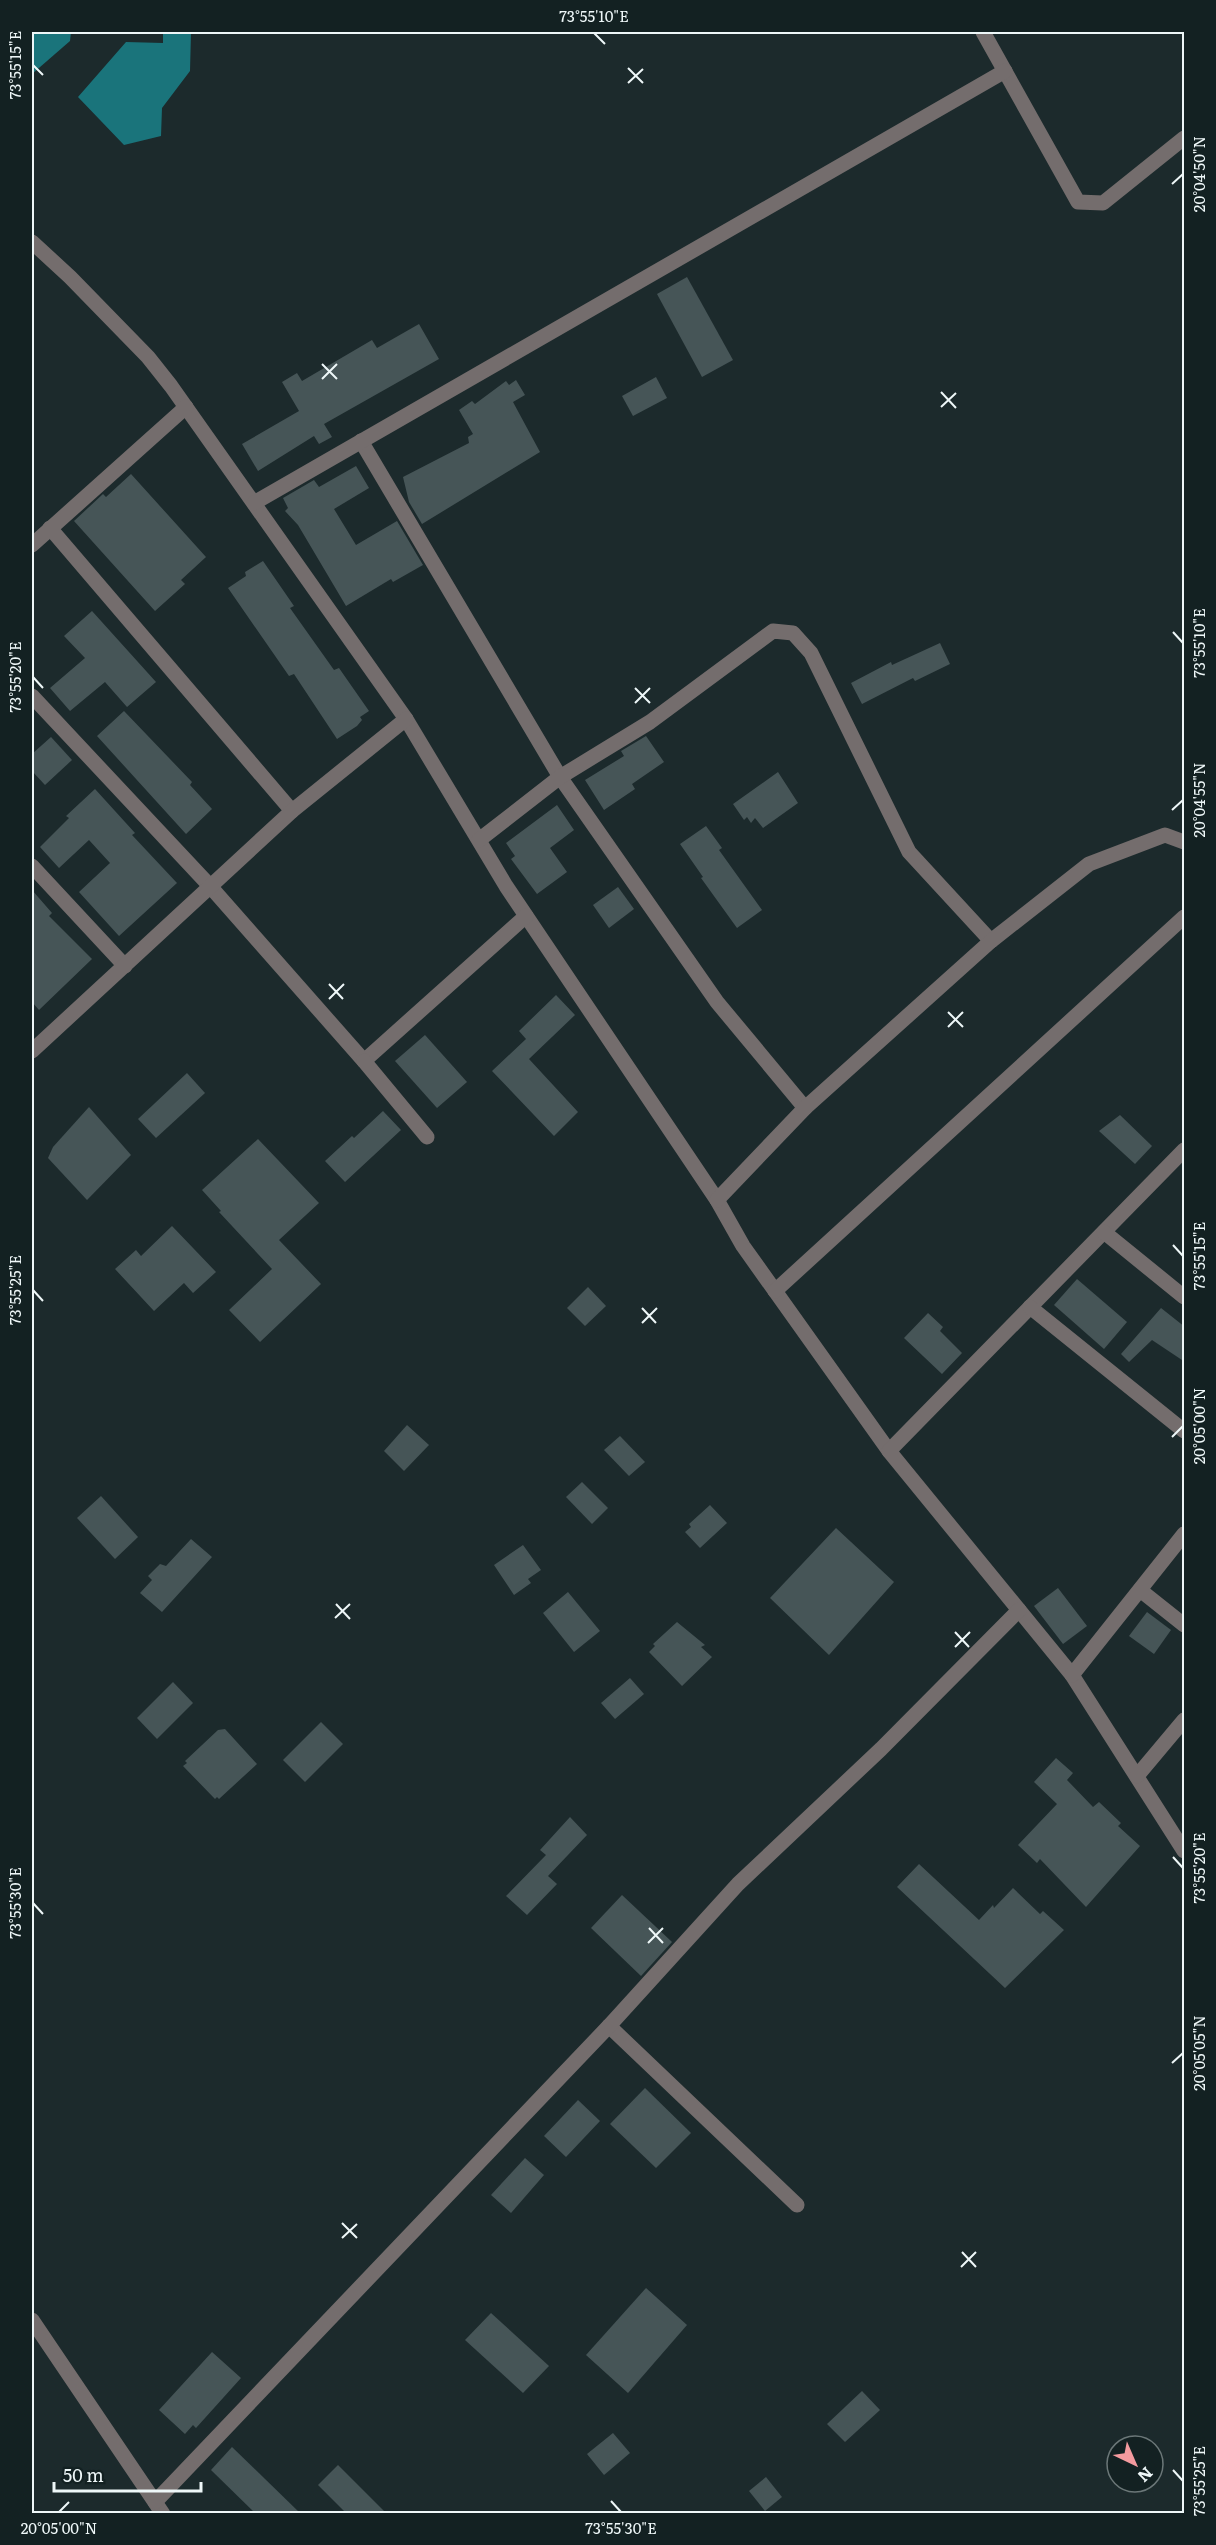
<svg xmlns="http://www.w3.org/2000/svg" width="1216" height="2545" font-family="Literata,serif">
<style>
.water{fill:#1a747b}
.building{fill:#465557}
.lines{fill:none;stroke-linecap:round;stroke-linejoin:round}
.minor{stroke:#746d6d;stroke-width:15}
.ticks{fill:none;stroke:#eef7f8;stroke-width:2}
.neatline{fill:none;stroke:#eef7f8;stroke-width:2}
.ticks-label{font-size:15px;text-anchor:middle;fill:#eef7f8}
</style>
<rect width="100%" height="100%" fill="#1c2a2c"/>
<g class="water">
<polygon points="32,32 71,32 70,41 32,74"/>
<polygon points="163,32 191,32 190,71 162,108 161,136 124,145 78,97 126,42 163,43"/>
</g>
<g class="building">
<polygon points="687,277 733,360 702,377 657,294"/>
<polygon points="419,324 439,359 324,424 332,437 319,444 314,436 258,471 242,444 299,411 282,382 297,373 302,381 372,340 377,348"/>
<polygon points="656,377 667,398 633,416 622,396"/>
<polygon points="516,380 525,395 513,402 540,452 422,524 409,502 403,477 469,443 468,437 473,434 459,410 472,401 475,404 506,381 509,385"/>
<polygon points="356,466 369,488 334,509 356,545 397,521 423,565 393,582 391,579 346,606 298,525 285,511 288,508 283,498 314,480 319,487"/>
<polygon points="131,474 206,557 181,580 185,584 155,611 74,521 103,494 106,497"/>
<polygon points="263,561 294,606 290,608 334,670 339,668 369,711 360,717 362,720 357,726 337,739 294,674 289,676 228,588 246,576 245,572"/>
<polygon points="92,611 156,682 127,707 105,682 70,711 50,688 85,658 64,636"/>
<polygon points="940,643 950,664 915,681 913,678 862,704 851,683 891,662 892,665"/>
<polygon points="124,711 192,782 190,785 212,809 186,834 97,736"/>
<polygon points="646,736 664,762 632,784 635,789 604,810 585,780 624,756 621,751"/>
<polygon points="51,737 72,760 45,785 32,771 32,754"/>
<polygon points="778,772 798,803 763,828 755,818 751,823 747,817 744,820 733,804"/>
<polygon points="95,789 135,833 132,835 177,883 119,936 79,892 110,863 89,840 59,868 40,847 69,818 66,816"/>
<polygon points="557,805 574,830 550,848 567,872 537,894 511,859 515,856 506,843"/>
<polygon points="706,826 722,848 719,850 762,910 737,928 701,878 703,877 680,844"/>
<polygon points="618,887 634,909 609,928 593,905"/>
<polygon points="32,890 52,913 49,916 92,959 39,1010 32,1002"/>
<polygon points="556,995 575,1015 529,1059 578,1112 554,1136 492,1071 526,1039 519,1031"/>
<polygon points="425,1035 467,1082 437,1108 395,1061"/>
<polygon points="187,1073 205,1093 156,1138 138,1119"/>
<polygon points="89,1107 131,1155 87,1200 48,1158 53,1147"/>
<polygon points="383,1111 401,1130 345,1182 325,1161 352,1136 354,1138"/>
<polygon points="1120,1115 1152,1146 1135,1164 1099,1131"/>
<polygon points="258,1139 319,1203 279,1240 321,1284 260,1342 229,1310 272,1269 219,1212 221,1211 202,1190"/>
<polygon points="172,1226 216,1272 193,1293 184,1283 154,1311 115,1269 136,1250 141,1256"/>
<polygon points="1077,1279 1127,1322 1104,1349 1054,1305"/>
<polygon points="588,1287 606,1306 585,1326 567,1308"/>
<polygon points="1161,1308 1185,1327 1185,1362 1152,1340 1129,1362 1121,1354"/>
<polygon points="928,1313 943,1327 940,1331 962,1353 942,1374 904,1338"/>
<polygon points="407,1425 429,1445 404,1471 384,1451"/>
<polygon points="620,1436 645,1462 629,1476 604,1450"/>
<polygon points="582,1482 608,1508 592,1524 566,1497"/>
<polygon points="101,1496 138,1537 115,1559 77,1518"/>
<polygon points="710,1505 727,1523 700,1548 685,1532 691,1527 689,1524"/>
<polygon points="836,1528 894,1582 829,1655 770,1598"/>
<polygon points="191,1539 212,1557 162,1612 140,1593 152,1580 148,1576 160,1564 166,1566"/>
<polygon points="523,1545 541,1570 528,1579 531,1583 514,1595 494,1565"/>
<polygon points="1058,1588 1087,1626 1063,1644 1034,1606"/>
<polygon points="568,1592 600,1631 574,1652 543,1613"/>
<polygon points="1147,1612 1171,1630 1154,1654 1129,1636"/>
<polygon points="677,1622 705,1645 701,1647 712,1657 682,1686 649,1652 655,1646 653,1644"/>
<polygon points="630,1678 644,1694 615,1719 601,1703"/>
<polygon points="173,1682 193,1703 157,1739 137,1718"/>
<polygon points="321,1722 343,1744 305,1782 283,1760"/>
<polygon points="225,1729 257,1764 219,1799 217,1797 215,1799 183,1766 187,1763 185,1761 218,1730"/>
<polygon points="1056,1758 1073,1773 1067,1780 1093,1807 1099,1802 1121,1823 1118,1826 1140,1846 1086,1907 1040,1859 1037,1863 1018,1845 1057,1804 1034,1782"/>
<polygon points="570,1817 587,1835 548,1876 557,1884 527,1915 506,1896 546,1855 540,1850"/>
<polygon points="919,1864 979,1920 993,1905 994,1908 1013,1888 1040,1914 1043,1911 1064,1930 1005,1988 897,1887"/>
<polygon points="622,1895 672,1942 641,1976 591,1928"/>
<polygon points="645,2088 691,2133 656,2168 610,2124"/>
<polygon points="578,2100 600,2121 566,2157 544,2136"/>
<polygon points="525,2158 544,2175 511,2213 491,2195"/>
<polygon points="646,2288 687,2325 628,2393 586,2355"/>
<polygon points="491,2313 549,2366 523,2393 465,2340"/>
<polygon points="212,2352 241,2378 196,2428 193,2425 185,2434 159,2410"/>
<polygon points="862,2391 880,2410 845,2442 827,2424"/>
<polygon points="613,2433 630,2453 604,2475 587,2454"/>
<polygon points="232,2447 301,2514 256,2514 211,2470"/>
<polygon points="338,2465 387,2514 347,2514 318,2485"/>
<polygon points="766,2477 782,2497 765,2511 749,2491"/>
</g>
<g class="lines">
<g class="minor">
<polyline points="983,32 1078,202 1103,203 1184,138"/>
<polyline points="32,242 70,277 148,357 171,386 406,719 506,886 717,1200 743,1246 889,1451"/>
<polyline points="361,441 560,777 717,1002 805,1108"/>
<polyline points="254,503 1005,71"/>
<polyline points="50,528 292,811"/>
<polyline points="32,545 186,407"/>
<polyline points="32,696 209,885 364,1061 526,916"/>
<polyline points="479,840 560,777 650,722 773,631 793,633 811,653 909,852 991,941"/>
<polyline points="32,866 125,966"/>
<polyline points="32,1051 292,811 406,719"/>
<polyline points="364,1061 427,1137"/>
<polyline points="1184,1150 889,1451 1072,1675 1184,1851"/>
<polyline points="717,1200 805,1108 991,941 1089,864 1165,835 1184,842"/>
<polyline points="1104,1232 1184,1297"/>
<polyline points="775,1291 1184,917"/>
<polyline points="1030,1307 1184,1431"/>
<polyline points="1140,1590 1184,1625"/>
<polyline points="1072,1675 1184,1534"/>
<polyline points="1137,1776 1184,1720"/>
<polyline points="609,2026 797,2205"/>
<polyline points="32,2320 163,2514"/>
<polyline points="155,2502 609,2026 738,1884 881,1749 1019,1610"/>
</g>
</g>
<path class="ticks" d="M 594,33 L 605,44M 33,65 L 43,75M 628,68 L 643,83M 628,83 L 643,69M 1172,184 L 1183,174M 322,364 L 337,379M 322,379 L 337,364M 941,392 L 956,408M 941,407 L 956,393M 1173,632 L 1183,643M 33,677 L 43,688M 635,688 L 650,703M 635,703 L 650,688M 1172,810 L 1183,800M 329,984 L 343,999M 329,999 L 344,984M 948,1012 L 963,1027M 948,1027 L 963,1012M 1173,1245 L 1183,1256M 33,1290 L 43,1301M 642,1308 L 656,1323M 642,1323 L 657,1308M 1172,1437 L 1183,1426M 336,1604 L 350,1619M 335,1618 L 350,1604M 955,1632 L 969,1647M 955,1647 L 970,1632M 1173,1857 L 1183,1868M 33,1903 L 43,1914M 649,1928 L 663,1943M 648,1943 L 663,1928M 1172,2063 L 1183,2053M 342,2223 L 357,2238M 342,2238 L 357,2224M 962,2252 L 976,2267M 961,2267 L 976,2252M 1173,2470 L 1183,2481M 611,2501 L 621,2512M 59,2512 L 69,2502"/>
<rect width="1216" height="2545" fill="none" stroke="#132122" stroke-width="66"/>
<g transform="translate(1135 2464) rotate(136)"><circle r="28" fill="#132122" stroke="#6b7778" stroke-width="1.5"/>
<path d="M0-4.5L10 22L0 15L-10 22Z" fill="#f49b9f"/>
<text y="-9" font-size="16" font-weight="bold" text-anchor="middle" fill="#eef7f8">N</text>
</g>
<path d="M54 2482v9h147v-9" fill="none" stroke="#eef7f8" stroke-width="3"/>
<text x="63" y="2482" font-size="18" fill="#eef7f8" stroke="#132122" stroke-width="4.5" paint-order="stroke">50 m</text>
<rect x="33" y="33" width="1150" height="2479" class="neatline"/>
<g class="ticks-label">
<text x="594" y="22">73°55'10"E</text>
<text transform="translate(16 65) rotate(-90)" y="5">73°55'15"E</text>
<text transform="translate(1200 174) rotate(-90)" y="5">20°04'50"N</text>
<text transform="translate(1200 643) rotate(-90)" y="5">73°55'10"E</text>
<text transform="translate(16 677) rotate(-90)" y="5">73°55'20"E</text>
<text transform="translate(1200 800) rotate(-90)" y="5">20°04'55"N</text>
<text transform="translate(1200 1256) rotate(-90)" y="5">73°55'15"E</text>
<text transform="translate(16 1290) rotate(-90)" y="5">73°55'25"E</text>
<text transform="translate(1200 1426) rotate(-90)" y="5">20°05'00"N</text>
<text transform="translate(1200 1868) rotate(-90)" y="5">73°55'20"E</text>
<text transform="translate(16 1903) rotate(-90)" y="5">73°55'30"E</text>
<text transform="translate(1200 2053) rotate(-90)" y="5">20°05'05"N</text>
<text transform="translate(1200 2481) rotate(-90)" y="5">73°55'25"E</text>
<text x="59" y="2534">20°05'00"N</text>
<text x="621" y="2534">73°55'30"E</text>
</g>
</svg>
